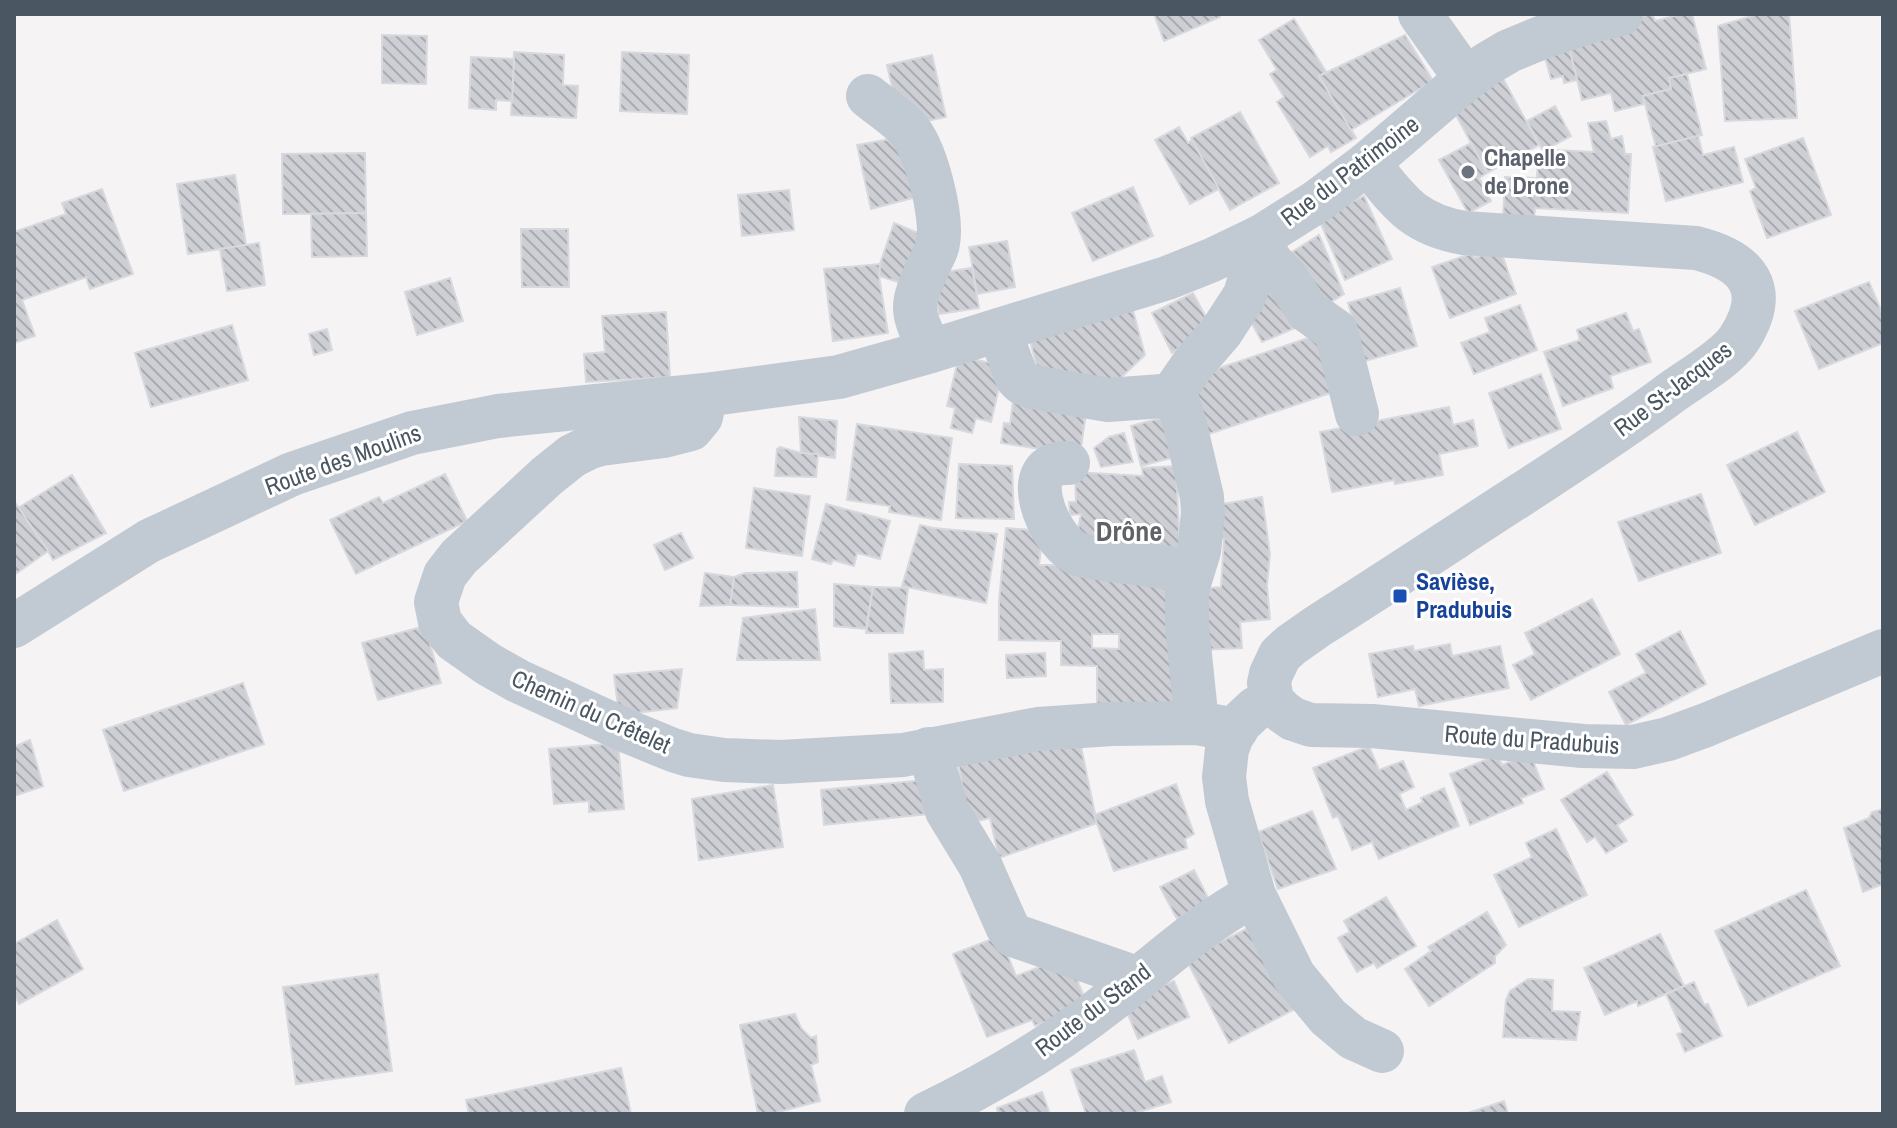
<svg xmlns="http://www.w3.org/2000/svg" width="1897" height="1128" font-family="'Archivo Narrow',sans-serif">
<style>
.building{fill:url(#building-back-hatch);stroke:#d7d9de;stroke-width:2;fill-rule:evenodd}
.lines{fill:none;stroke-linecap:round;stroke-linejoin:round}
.minor{stroke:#c1cad2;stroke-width:44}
.worship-dot{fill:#6b7280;stroke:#fff;stroke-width:3}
.transit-dot{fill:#1a4fb4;stroke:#fff;stroke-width:3}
.labels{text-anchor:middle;stroke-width:6;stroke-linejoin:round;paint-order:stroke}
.worship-label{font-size:24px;font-weight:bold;fill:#5b616d;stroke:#fff;text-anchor:start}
.street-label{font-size:24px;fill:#4a5661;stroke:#fff}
.transit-label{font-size:24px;font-weight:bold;fill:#164399;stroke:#fff;text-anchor:start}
.quarter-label{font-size:28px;font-weight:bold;fill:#5f6368;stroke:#fff}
</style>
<defs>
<pattern id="building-back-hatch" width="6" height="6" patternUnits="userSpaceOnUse" patternTransform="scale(2)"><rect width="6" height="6" fill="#cdcfd5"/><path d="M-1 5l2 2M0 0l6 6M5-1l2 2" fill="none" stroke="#a8abb0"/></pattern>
</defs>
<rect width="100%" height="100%" fill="#f5f3f3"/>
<g class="building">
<polygon points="1154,14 1219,14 1220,17 1164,41"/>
<polygon points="1652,14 1655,21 1682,14 1692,14 1706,69 1669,78 1671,89 1643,96 1644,104 1615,111 1611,93 1582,100 1569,47 1594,28"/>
<polygon points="1759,14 1789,14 1797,118 1725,121 1718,26"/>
<polygon points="1294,19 1326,72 1319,76 1356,138 1331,152 1328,146 1310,157 1277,102 1284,97 1270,74 1277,70 1259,40"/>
<polygon points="382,35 427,36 426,84 382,83"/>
<polygon points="1405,35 1433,81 1351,130 1319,76"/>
<polygon points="1569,47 1577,80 1564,83 1563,76 1551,79 1544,54"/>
<polygon points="514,52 564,55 563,85 578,86 576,118 511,115"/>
<polygon points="622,52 689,55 687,114 620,111"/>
<polygon points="932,55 946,117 913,124 898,113 887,65"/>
<polygon points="471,57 514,59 512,101 496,100 496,110 469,108"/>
<polygon points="1500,73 1539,145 1487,173 1448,100"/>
<polygon points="1687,74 1702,135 1656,147 1643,96 1671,89 1669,78"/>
<polygon points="1555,106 1571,136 1543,151 1527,121"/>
<polygon points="1240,112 1279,183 1230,210 1191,138"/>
<polygon points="1606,121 1611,139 1622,136 1625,154 1631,154 1628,213 1535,208 1534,221 1503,219 1505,177 1537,178 1538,155 1555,156 1555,150 1594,152 1588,123"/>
<polygon points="1179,127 1188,143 1192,140 1219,189 1190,204 1155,140"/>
<polygon points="907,136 920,196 871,209 857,145"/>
<polygon points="1698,136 1703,155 1734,147 1743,182 1666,201 1653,147"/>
<polygon points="1803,138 1831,215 1767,238 1750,191 1756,188 1745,159"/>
<polygon points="1471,143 1487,173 1479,178 1491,201 1468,213 1439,160"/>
<polygon points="365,153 366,213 283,214 282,154"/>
<polygon points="235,175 246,245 188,254 177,184"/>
<polygon points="1133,187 1153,236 1093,261 1072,213"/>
<polygon points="102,189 133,274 90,289 86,277 22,300 35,336 14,343 14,232 66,214 62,203"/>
<polygon points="789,190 794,230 742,236 738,195"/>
<polygon points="1364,196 1392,259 1345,280 1318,217"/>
<polygon points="366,213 367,256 312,257 311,214"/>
<polygon points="894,223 928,237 911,286 879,276 880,264"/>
<polygon points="521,229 568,229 569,287 522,287"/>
<polygon points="1319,235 1344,294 1319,309 1284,257"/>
<polygon points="1007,241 1015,287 977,294 969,247"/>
<polygon points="259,243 265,285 227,291 220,249"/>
<polygon points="1500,249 1516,294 1450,318 1432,267 1473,253 1474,258"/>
<polygon points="880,264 879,276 888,333 833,341 824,269"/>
<polygon points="972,268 979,308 939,314 932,274"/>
<polygon points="450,278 463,321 417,335 405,292"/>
<polygon points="1277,282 1302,325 1262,342 1244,309"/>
<polygon points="1869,282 1883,315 1883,343 1819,369 1795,311"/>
<polygon points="1400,288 1417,346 1365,361 1348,303"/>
<polygon points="1193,293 1210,325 1172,353 1152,313"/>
<polygon points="1520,305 1537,350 1474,374 1461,343 1490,332 1485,318"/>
<polygon points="1132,307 1145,355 1112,386 1039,376 1030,340"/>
<polygon points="666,312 670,377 586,382 584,354 605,352 602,316"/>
<polygon points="1626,313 1633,331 1639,329 1651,362 1610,376 1613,388 1563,406 1544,352 1580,340 1577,330"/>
<polygon points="232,325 248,380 151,407 135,353"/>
<polygon points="327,329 332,350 314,355 309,334"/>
<polygon points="1323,333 1342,389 1206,435 1187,379"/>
<polygon points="959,356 1004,366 991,422 976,418 972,433 951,428 955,408 947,406"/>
<polygon points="1541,374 1561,429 1509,448 1489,393"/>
<polygon points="1015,388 1088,399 1080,455 1001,443 1004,423 1010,424"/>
<polygon points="1449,407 1453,425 1473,420 1478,446 1439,454 1443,475 1395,484 1394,480 1332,492 1320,432"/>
<polygon points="1172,415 1171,458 1141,466 1131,426"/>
<polygon points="799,417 837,421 835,458 801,453"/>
<polygon points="857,424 952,438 941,520 889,512 890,506 847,500"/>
<polygon points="1797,432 1825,492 1755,525 1727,465"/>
<polygon points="1124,433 1133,462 1101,467 1094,448 1109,437"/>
<polygon points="780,447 801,453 818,454 816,477 775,476 777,449"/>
<polygon points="959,464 1012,466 1014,519 956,518"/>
<polygon points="1176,466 1180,554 1075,545 1081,514 1070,515 1069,502 1076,502 1075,472 1143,476 1142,468"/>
<polygon points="445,474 467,521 356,574 330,520 379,497 383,503"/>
<polygon points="72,475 106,533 53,560 48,551 18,508"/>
<polygon points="754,488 810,496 802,556 746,548"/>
<polygon points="1701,494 1721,553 1639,581 1618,522"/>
<polygon points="1262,497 1270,554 1267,585 1270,619 1240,622 1242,648 1200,650 1197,589 1221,587 1224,539 1211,537 1212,506"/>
<polygon points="14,501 48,551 14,575"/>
<polygon points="826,504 890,521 880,559 857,553 854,566 833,560 831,564 812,559"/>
<polygon points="920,525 933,528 997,534 986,603 902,586"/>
<path d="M 1006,528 L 1043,531 L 1039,565 L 1120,565 L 1178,578 L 1176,711 L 1097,710 L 1097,666 L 1061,665 L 1061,641 L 999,640 L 999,601 ZM 1092,634 L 1119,634 L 1119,649 L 1092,648 Z"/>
<polygon points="681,533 693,558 665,570 654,545"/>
<polygon points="797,572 798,607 730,605 734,577 745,573"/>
<polygon points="705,573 734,577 730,605 700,606"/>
<polygon points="834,584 873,587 866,629 834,626"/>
<polygon points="873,587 908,588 903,633 866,633"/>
<polygon points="1592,599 1620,654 1531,700 1513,665 1535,654 1525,633"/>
<polygon points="815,609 820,660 737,660 743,618"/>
<polygon points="425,626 441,683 378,700 362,643"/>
<polygon points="1680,631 1706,684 1626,725 1609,692 1646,673 1636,654"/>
<polygon points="1450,644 1452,656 1500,646 1509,688 1419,706 1415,689 1378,697 1369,654 1413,646 1414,651"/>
<polygon points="923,651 924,670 943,669 943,702 891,703 889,654"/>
<polygon points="1045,653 1046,676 1007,678 1006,655"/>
<polygon points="682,669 677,708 619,715 614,675"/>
<polygon points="243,683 264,744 124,791 103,730"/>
<polygon points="1079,737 1097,823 999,858 990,818 969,823 958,762"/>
<polygon points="30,740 43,786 14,796 14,747"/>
<polygon points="618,743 624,809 589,812 589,801 554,804 549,749"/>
<polygon points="1369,746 1379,770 1403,761 1414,787 1399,794 1406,810 1423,802 1421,798 1444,788 1459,826 1379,859 1372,842 1352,850 1338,816 1333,818 1313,768"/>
<polygon points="1530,753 1544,789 1521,798 1523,803 1470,825 1450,774 1498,755 1502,765"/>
<polygon points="1607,772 1633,815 1617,825 1627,841 1606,853 1595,837 1587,842 1561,800"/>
<polygon points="924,780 928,814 824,825 821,790"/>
<polygon points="1176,784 1194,834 1185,839 1187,848 1114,871 1094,815"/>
<polygon points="773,785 783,847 699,860 692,799"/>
<polygon points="1883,809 1883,884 1863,892 1844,828 1869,818 1872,812"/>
<polygon points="1312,811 1336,869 1278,889 1258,832"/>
<polygon points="1556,829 1587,895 1519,927 1494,875 1532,857 1526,843"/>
<polygon points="1194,870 1210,902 1177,919 1160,887"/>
<polygon points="1806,890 1840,966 1748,1006 1715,931"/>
<polygon points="1386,897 1416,946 1377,968 1374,963 1357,972 1338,938 1350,932 1344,921"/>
<polygon points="1487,912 1506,945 1495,956 1495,963 1429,1006 1405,969 1431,951 1428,947"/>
<polygon points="57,920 83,969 19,1004 14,994 14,944"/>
<polygon points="1252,926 1295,1009 1229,1043 1186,959"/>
<polygon points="1660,934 1684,986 1638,1006 1637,1001 1605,1015 1584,968"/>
<polygon points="1000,936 1016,976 1068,956 1087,1005 1035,1026 1032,1020 987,1037 953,954"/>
<polygon points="378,974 392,1071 296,1084 283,987"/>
<polygon points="1528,979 1553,980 1552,1011 1580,1012 1576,1040 1503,1037 1506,1000 1510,991"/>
<polygon points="1174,981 1189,1017 1138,1039 1123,1002"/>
<polygon points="1694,982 1704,1005 1708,1004 1722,1036 1685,1052 1677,1034 1683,1032 1666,994"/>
<polygon points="795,1014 801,1028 811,1038 816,1036 818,1062 811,1065 820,1101 771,1114 758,1114 740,1025"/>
<polygon points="1134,1050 1145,1082 1162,1076 1171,1102 1132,1114 1086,1114 1071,1070"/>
<polygon points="621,1068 631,1114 469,1114 466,1100"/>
<polygon points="1042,1092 1050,1114 998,1114 997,1108"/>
<polygon points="1504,1101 1508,1114 1465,1114"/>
</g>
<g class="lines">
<g class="minor">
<polyline points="1420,14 1466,79"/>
<path d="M 868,96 C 880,106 895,116 906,127 C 926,146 943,216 938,243 C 937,251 932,258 929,265 C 910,307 910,310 931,351"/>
<path d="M 1368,163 C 1399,201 1412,224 1464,233 L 1696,248 C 1748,261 1771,289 1739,339 C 1726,359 1688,380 1668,395 C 1621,430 1571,462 1522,494 C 1454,538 1386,583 1318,626 L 1291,645 L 1280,655 L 1271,674 L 1269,683 L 1272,701 L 1283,712 L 1293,719 L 1311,725 L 1372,726 L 1583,746 L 1633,747 L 1668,739 L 1706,725 L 1883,651"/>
<polyline points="1258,238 1271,262 1285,277 1309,312 1336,331 1357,414"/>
<polyline points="999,330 1017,378 1022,383 1032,387 1108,400 1176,395"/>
<polyline points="705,395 701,417 691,429 664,436 601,444 590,447 572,456 547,476 459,557 445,575 436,602 440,622 454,640 488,664 518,681 629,732 673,750 689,755 724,760 781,762 903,755 1038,729 1111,724 1197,723 1236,730"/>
<path d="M 1068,463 C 1016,461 1047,537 1074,552 C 1085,558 1099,558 1111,560 C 1138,564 1165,566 1191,572"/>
<polyline points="14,626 149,541 292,474 412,433 498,416 705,395 839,377 931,351 1167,278 1212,260 1262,236 1316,202 1368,163 1466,79 1487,64 1509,51 1543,37 1591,21 1621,14"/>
<polyline points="1256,708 1240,723 1232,736 1227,749 1224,777 1227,801 1254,895 1294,976 1328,1017 1353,1038 1382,1051"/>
<polyline points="1197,723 1187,626 1187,590 1199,551 1203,513 1202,497 1185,425 1176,395 1178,386 1194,363 1221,332 1245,295 1251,274 1249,267 1240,247"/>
<polyline points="929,749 947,811 980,865 1007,926 1013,935 1125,974 1136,980"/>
<path d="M 926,1114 C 993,1082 1058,1043 1117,996 C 1162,960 1203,922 1254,895"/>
</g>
</g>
<circle class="worship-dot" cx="1468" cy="172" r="8"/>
<rect class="transit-dot" x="1392" y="588" width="16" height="16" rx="4"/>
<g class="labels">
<g class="worship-label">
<text x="1484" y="166">Chapelle<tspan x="1484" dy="28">de Drone</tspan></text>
</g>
<g class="street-label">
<text transform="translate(1350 171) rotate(-37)" y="8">Rue du Patrimoine</text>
<text transform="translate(1673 389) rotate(-37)" y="8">Rue St-Jacques</text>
<text transform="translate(343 460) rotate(-20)" y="8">Route des Moulins</text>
<text transform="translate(591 712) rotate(24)" y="8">Chemin du Crêtelet</text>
<text transform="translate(1532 740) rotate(4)" y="8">Route du Pradubuis</text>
<text transform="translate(1093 1010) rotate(-37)" y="8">Route du Stand</text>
</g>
<g class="transit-label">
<text x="1416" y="590">Savièse,<tspan x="1416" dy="28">Pradubuis</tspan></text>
</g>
<g class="quarter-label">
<text x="1129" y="541">Drône</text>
</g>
</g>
<rect width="1897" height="1128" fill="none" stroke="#4a5661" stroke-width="32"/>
</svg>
